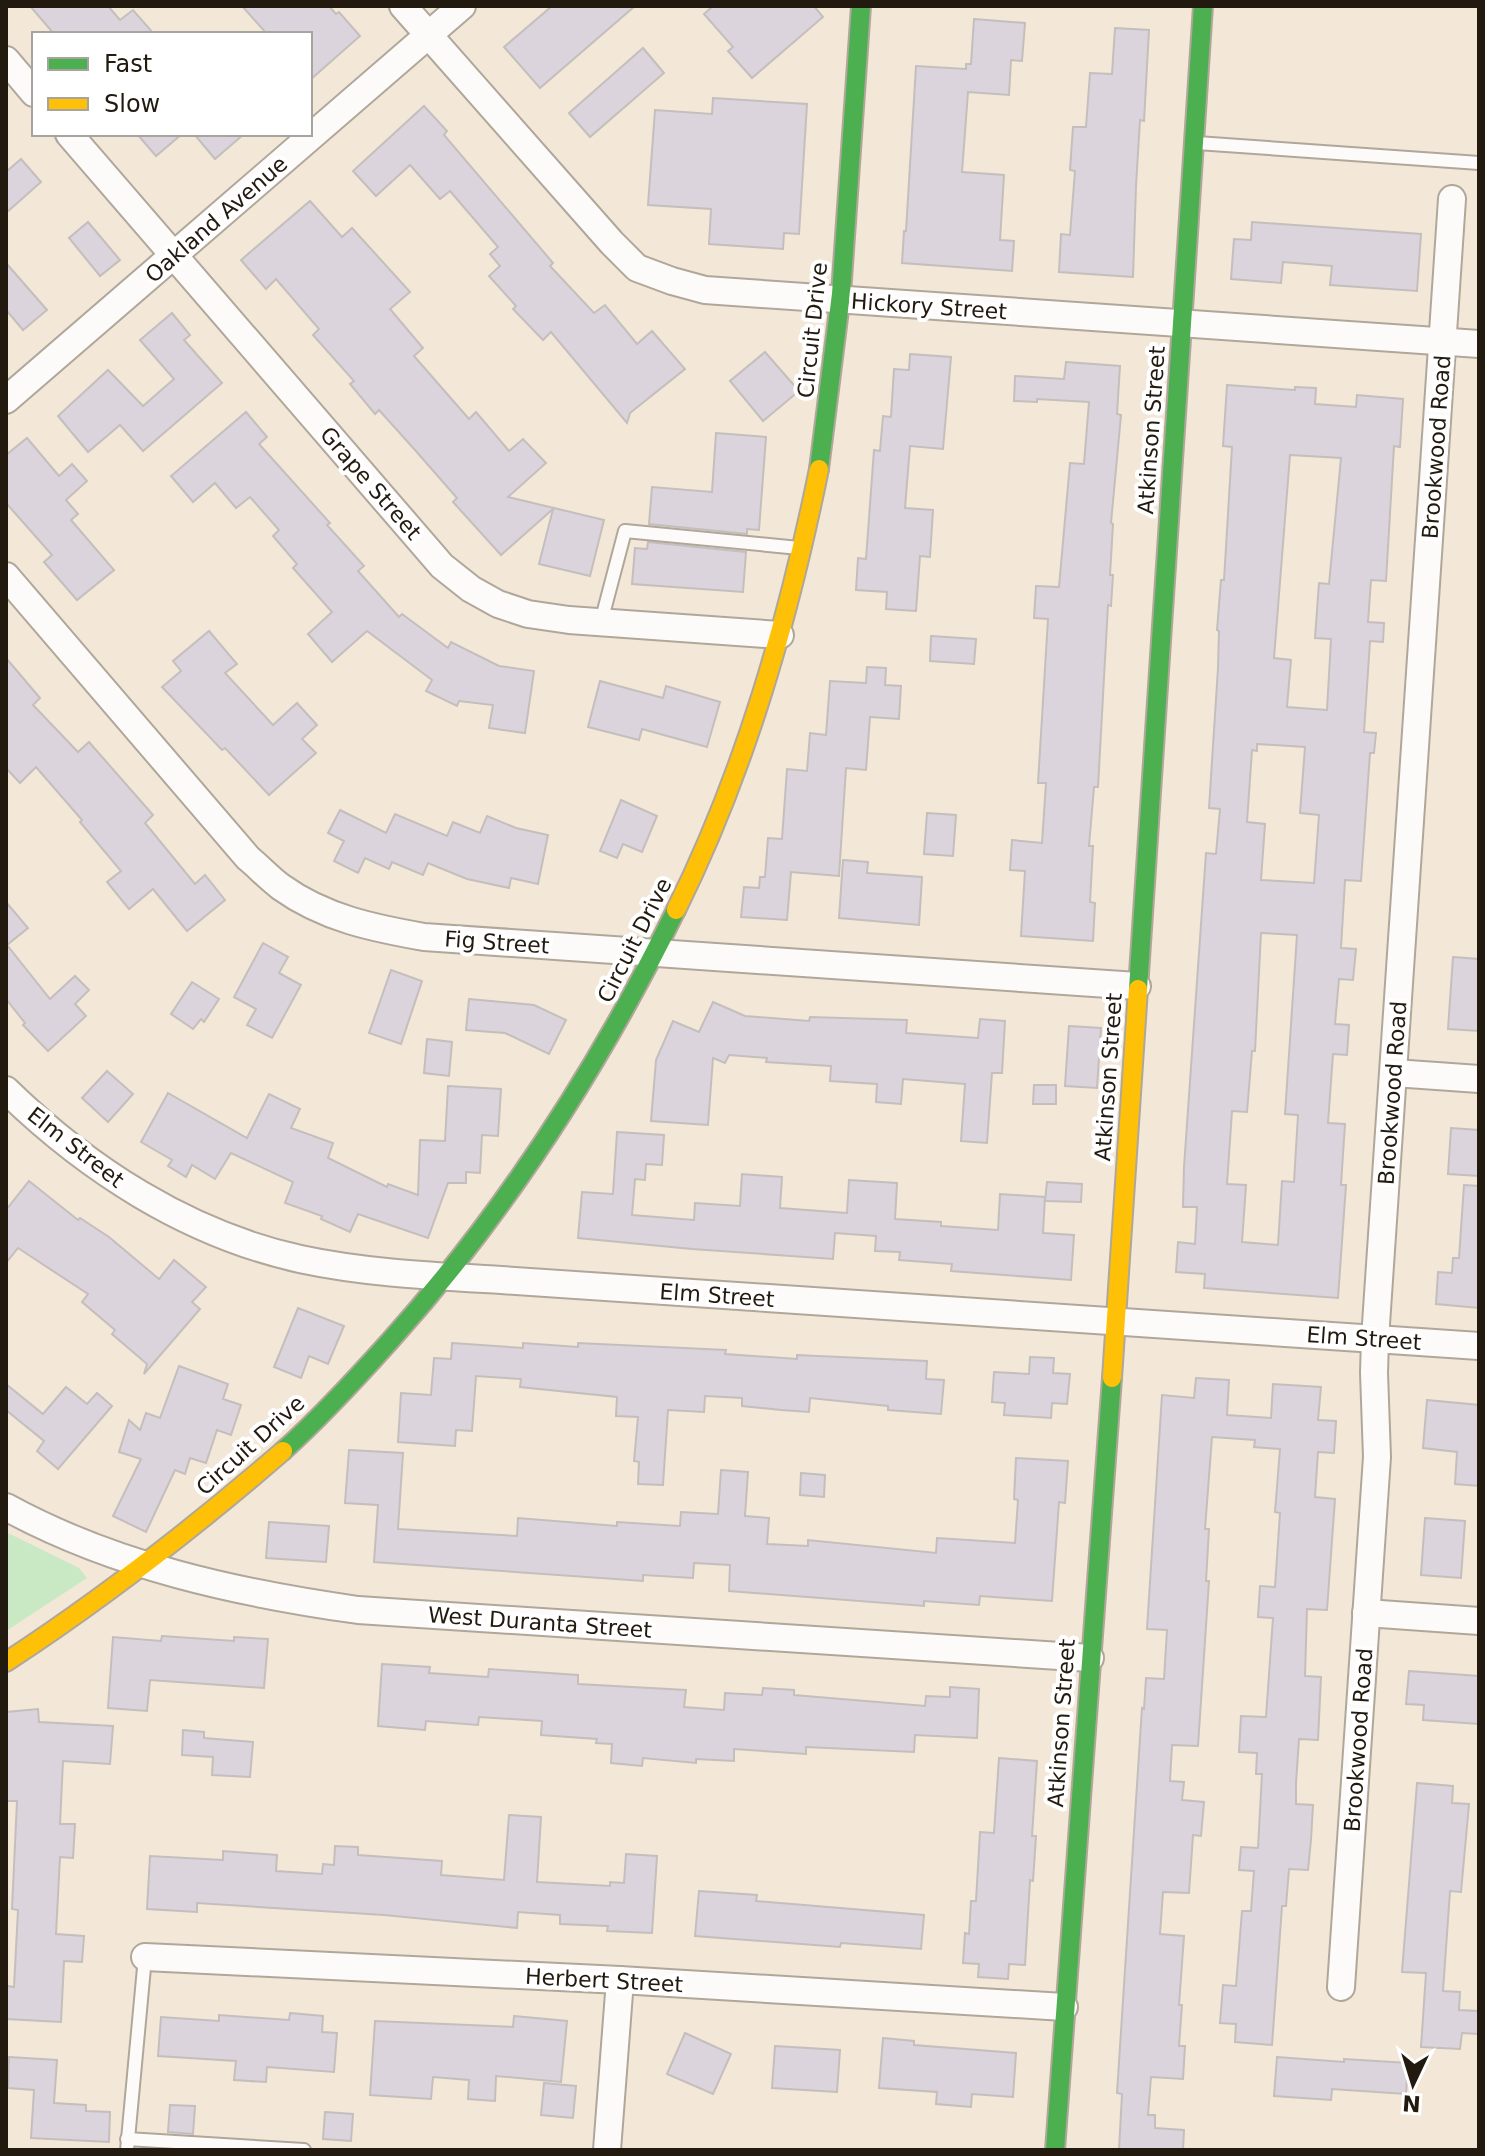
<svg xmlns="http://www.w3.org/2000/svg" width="1485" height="2156" font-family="'DejaVu Sans',sans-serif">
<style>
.green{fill:#c9e9c5}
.building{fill:#dbd4dc;stroke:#c4bebd;stroke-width:2;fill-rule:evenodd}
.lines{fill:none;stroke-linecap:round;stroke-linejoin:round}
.lane-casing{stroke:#b0a79b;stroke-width:16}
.street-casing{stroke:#b0a79b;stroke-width:30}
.fast-casing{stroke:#b0a79b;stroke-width:22}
.slow-casing{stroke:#b0a79b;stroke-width:22}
.lane{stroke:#fdfbf9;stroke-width:12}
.street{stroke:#fdfbf9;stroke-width:26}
.fast{stroke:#4caf50;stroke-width:18}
.slow{stroke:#ffc107;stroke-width:18}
.labels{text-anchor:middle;stroke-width:8;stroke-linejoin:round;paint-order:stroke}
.street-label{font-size:22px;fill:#221a0f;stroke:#fff}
</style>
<rect width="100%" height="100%" fill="#f3e7d7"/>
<polygon class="green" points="6,1532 79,1568 87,1578 6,1631"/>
<g class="building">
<polygon points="30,6 108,6 120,20 133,10 154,34 54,34"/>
<polygon points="242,6 329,6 336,14 339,12 360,36 310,80 310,34 267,34"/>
<polygon points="552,6 635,6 540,88 504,47"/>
<polygon points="713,6 814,6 823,17 752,78 728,51 733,47 704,14"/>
<polygon points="974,19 1025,23 1022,61 1011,60 1009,95 968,92 962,172 1004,175 1000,240 1014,241 1012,271 902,263 904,231 906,231 916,66 966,69 966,64 971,64"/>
<polygon points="1115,28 1149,30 1144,121 1140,120 1136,186 1133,277 1059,272 1061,234 1070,235 1075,171 1070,170 1073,127 1086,127 1090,73 1112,74"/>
<polygon points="643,48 664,73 590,137 569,113"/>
<polygon points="713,98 807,104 799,234 784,233 783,249 709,244 711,209 648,205 655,110 712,114"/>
<polygon points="424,106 447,131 444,135 553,263 550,266 594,313 605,305 637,344 652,331 685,369 630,413 627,423 551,332 543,340 513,309 516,306 489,276 500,266 490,254 498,247 450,191 440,199 410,165 376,196 353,171"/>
<polygon points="137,134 182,134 156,156"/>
<polygon points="194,134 244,134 215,159"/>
<polygon points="21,159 41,182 6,213 6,172"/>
<polygon points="310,201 342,237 352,228 410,292 390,309 423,348 414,356 469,419 476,412 509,451 523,439 546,463 508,497 604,520 590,576 539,564 553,509 501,555 453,502 457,498 415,450 379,410 375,414 350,384 354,381 313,335 319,329 276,279 266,289 241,260"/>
<polygon points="88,222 120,260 100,276 69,238"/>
<polygon points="1252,222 1421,234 1417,291 1330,285 1332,266 1283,262 1281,283 1231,279 1234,239 1251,240"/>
<polygon points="6,263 47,310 23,330 6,310"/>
<polygon points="172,313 190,335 184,340 222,383 143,451 120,425 88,452 58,416 108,370 143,406 174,379 140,340"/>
<polygon points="765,352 799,391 763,421 730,381"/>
<polygon points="910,354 951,357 943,449 910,446 905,508 933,510 930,557 920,556 916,611 886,609 887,592 856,590 858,558 866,559 874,450 880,451 883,416 891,417 894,369 909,370"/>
<polygon points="1066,362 1120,366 1117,414 1121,415 1111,523 1113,524 1110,575 1113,575 1111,606 1108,605 1098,787 1094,787 1089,846 1093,846 1090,902 1095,903 1093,941 1021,936 1025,871 1010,870 1012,840 1042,843 1046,783 1038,783 1048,619 1034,618 1036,586 1059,587 1070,463 1084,464 1089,402 1037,399 1037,402 1014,401 1015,376 1064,379"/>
<path d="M 1227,385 L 1295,390 L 1295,387 L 1316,388 L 1315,404 L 1356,407 L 1357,395 L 1403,399 L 1400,447 L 1394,446 L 1386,581 L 1371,580 L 1368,622 L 1384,623 L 1383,642 L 1370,641 L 1364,732 L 1376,733 L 1374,753 L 1370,753 L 1361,881 L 1345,880 L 1341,948 L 1356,949 L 1353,980 L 1339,979 L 1335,1024 L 1349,1025 L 1347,1055 L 1333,1054 L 1328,1123 L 1345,1124 L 1341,1185 L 1346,1185 L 1338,1298 L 1204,1288 L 1205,1274 L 1176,1272 L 1178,1242 L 1195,1244 L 1197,1207 L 1183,1207 L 1184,1167 L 1206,853 L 1216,854 L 1220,809 L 1209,808 L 1218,668 L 1219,631 L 1217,630 L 1221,580 L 1224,580 L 1232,447 L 1223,446 ZM 1290,455 L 1341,458 L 1329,584 L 1319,583 L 1315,638 L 1331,639 L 1327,710 L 1287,707 L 1291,660 L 1274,658 ZM 1257,744 L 1305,747 L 1300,813 L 1319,815 L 1314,883 L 1261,880 L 1265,824 L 1247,822 L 1252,750 L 1257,751 ZM 1261,933 L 1297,935 L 1285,1114 L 1298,1115 L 1294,1182 L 1282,1181 L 1278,1245 L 1242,1242 L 1246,1185 L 1227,1184 L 1232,1111 L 1247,1112 L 1252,1051 L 1255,1051 Z"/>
<polygon points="246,412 267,437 259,444 330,523 327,525 364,566 358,571 399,617 402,614 448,648 451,642 499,666 534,671 525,733 489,728 493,705 459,701 457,706 426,691 432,680 367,631 332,662 308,634 332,612 293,568 297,564 273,536 279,530 250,497 236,508 215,483 193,502 171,476"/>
<polygon points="716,433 766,437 759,530 747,529 747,534 649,524 652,487 712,492"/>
<polygon points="27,438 59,476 72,464 87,481 66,500 78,514 71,520 114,570 77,600 44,562 52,555 6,503 6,455"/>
<polygon points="648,542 746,552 743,592 632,584 635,548 647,549"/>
<polygon points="209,631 237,664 225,673 273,725 297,703 317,725 302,739 316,753 269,795 225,748 222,750 162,687 181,671 173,661"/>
<polygon points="931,636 976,639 974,664 930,661"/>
<polygon points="6,658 40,698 33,705 78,752 89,742 153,815 145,823 195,884 205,875 225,900 187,931 153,889 129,909 107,882 121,871 80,822 82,820 36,767 20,783 6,768"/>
<polygon points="867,667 886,668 885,685 901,686 899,719 870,717 866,770 846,768 839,876 791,872 787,920 741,917 744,887 759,888 760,877 765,877 768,838 782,839 787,769 807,771 810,733 826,735 830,681 866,683"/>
<polygon points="600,681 663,698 666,686 720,702 707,747 642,729 639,740 588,727"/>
<polygon points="621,800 657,816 642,852 623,844 617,858 600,851"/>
<polygon points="340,810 386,833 395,814 447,836 453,822 480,833 487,816 516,828 548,835 538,884 511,878 509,888 467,879 428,863 423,875 392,862 389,869 365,858 358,873 334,861 344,841 328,833"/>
<polygon points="927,813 956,815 953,856 924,854"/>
<polygon points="843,860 868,862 867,873 922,877 919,925 839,918"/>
<polygon points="6,902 28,928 7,945 50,999 75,976 89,990 75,1004 86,1016 48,1051 23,1025 25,1023 6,999"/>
<polygon points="263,943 288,957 279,973 301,985 272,1038 247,1025 256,1009 234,997"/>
<polygon points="1453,957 1479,959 1479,1031 1448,1029"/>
<polygon points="391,970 422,981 401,1044 369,1033"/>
<polygon points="192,982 219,999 204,1022 201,1019 193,1029 171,1014"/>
<polygon points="469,999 534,1005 566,1020 549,1054 505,1033 466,1030"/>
<polygon points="713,1002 745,1016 809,1021 810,1017 907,1020 906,1033 978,1038 980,1019 1005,1021 1002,1073 992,1073 987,1143 961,1141 965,1084 903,1079 901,1104 876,1102 877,1084 830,1081 831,1066 766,1062 767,1058 729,1055 725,1063 713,1058 708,1125 651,1121 656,1060 673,1021 699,1032"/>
<polygon points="1069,1026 1101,1028 1097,1088 1065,1086"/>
<polygon points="427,1039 452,1042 449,1076 424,1073"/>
<polygon points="107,1071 133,1094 108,1122 82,1098"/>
<polygon points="1034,1085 1056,1085 1056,1104 1033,1104"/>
<polygon points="448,1086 501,1089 498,1136 482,1135 480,1173 466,1172 466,1183 448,1183 428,1238 358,1214 350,1232 321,1219 322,1216 285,1203 293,1182 231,1153 215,1179 192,1165 186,1177 168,1166 172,1160 141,1142 168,1093 247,1138 269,1094 300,1109 291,1128 333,1143 328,1158 387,1187 388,1184 418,1195 420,1140 445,1141"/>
<polygon points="1451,1128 1479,1130 1479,1176 1448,1174"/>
<polygon points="617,1132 664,1135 662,1165 646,1164 645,1180 635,1179 632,1215 694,1220 695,1203 740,1206 742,1174 782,1177 780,1208 847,1213 849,1180 897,1183 895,1219 941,1222 941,1226 998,1230 1000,1194 1045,1197 1043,1233 1074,1235 1071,1280 951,1271 952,1264 899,1260 900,1252 875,1251 876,1236 835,1233 833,1259 692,1249 578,1238 582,1192 613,1194"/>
<polygon points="29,1181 78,1220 80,1218 109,1237 159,1279 174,1260 206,1287 192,1302 200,1309 144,1374 147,1364 112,1334 115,1330 82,1302 88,1294 18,1248 6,1263 6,1210"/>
<polygon points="1047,1182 1082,1184 1081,1202 1045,1201"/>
<polygon points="1464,1185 1479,1186 1479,1308 1436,1304 1438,1272 1452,1273 1453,1258 1459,1258"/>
<polygon points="298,1308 344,1326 328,1364 309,1356 301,1378 274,1367"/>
<polygon points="452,1343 523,1348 523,1343 578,1347 578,1343 726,1350 725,1354 797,1359 797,1355 927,1361 926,1379 944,1380 941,1414 888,1410 888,1406 810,1398 809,1412 781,1410 742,1406 742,1398 705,1396 704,1412 668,1410 663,1485 638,1484 639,1462 634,1461 638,1417 616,1416 617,1397 520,1387 521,1379 476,1376 472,1431 456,1430 455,1446 398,1442 401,1393 431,1395 434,1358 451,1359"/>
<polygon points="1030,1357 1054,1358 1053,1373 1070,1374 1067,1404 1052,1403 1051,1418 1004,1415 1005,1403 992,1402 994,1372 1029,1374"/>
<polygon points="179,1366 228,1384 223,1399 241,1405 231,1435 217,1430 206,1463 190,1458 185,1474 175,1470 146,1532 113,1516 141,1459 119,1452 129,1420 140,1430 146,1413 160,1418"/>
<polygon points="1196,1378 1229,1380 1227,1415 1271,1418 1273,1384 1321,1387 1318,1420 1336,1421 1334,1453 1318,1452 1315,1497 1335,1499 1327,1610 1307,1609 1305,1676 1321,1677 1318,1740 1299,1739 1296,1783 1296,1804 1313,1805 1311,1840 1308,1870 1289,1869 1286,1906 1282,1906 1272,2045 1235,2042 1236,2024 1220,2023 1223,1985 1236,1986 1242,1911 1251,1911 1254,1871 1239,1870 1241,1847 1258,1848 1262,1774 1256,1774 1257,1753 1239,1752 1241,1716 1266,1717 1273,1618 1258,1617 1260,1586 1275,1587 1280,1513 1275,1512 1280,1449 1254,1447 1255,1440 1212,1437 1205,1529 1209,1529 1206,1581 1209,1581 1198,1746 1172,1745 1170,1781 1184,1782 1182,1800 1204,1802 1201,1836 1193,1835 1189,1893 1163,1892 1160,1934 1184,1936 1179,2005 1182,2005 1179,2046 1185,2046 1183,2079 1151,2077 1148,2115 1155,2115 1155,2128 1184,2130 1183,2150 1119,2150 1122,2094 1117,2093 1142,1708 1144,1709 1146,1678 1164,1679 1167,1630 1147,1629 1162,1395 1194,1398"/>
<polygon points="6,1384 43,1414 66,1387 87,1404 97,1393 112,1406 58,1469 37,1451 44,1441 6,1410"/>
<polygon points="1427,1400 1479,1405 1479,1486 1455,1484 1457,1452 1423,1448"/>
<polygon points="349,1450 403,1453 398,1529 517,1536 518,1518 617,1526 617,1522 680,1526 681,1512 718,1514 721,1470 748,1472 745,1516 769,1518 767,1544 808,1546 808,1540 936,1553 937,1538 1015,1543 1018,1500 1014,1499 1016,1458 1068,1461 1065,1503 1059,1502 1052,1601 980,1596 979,1605 924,1601 924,1606 729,1591 730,1565 694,1563 693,1578 643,1575 643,1581 374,1562 378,1505 345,1503"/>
<polygon points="801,1473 825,1475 824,1497 800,1495"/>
<polygon points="1425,1518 1465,1521 1461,1578 1421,1575"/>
<polygon points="269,1522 329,1526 326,1562 266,1558"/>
<polygon points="162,1636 234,1641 234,1637 268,1639 264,1688 150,1680 147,1711 108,1708 113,1637 161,1641"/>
<polygon points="382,1664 430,1667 429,1673 488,1677 489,1669 578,1675 578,1684 686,1690 684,1707 724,1710 725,1693 762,1695 763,1688 794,1690 794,1695 925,1706 926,1696 950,1697 950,1687 979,1689 977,1738 915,1735 914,1752 806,1747 806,1754 734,1749 734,1761 696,1759 696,1763 643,1758 642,1766 611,1763 612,1744 596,1743 597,1739 541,1735 542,1721 479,1717 478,1725 426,1721 425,1730 378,1726"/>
<polygon points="1409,1671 1479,1676 1479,1724 1423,1720 1424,1705 1406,1704"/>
<polygon points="38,1709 39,1722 113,1726 110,1764 63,1761 60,1824 75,1824 73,1858 60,1857 56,1934 84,1936 82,1962 64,1961 61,2022 6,2019 7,1986 14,1987 18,1910 12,1909 17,1801 6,1801 6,1712"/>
<polygon points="183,1730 204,1732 204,1738 253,1742 250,1777 212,1775 213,1757 182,1755"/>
<polygon points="999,1758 1037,1761 1032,1836 1036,1836 1033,1881 1030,1880 1025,1965 1009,1964 1008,1979 978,1977 979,1964 963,1963 965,1933 969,1934 971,1901 976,1901 980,1832 994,1833"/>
<polygon points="1417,1783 1453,1786 1452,1803 1469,1804 1461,1892 1450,1891 1443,1991 1460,1992 1459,2010 1479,2011 1478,2034 1462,2033 1460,2049 1421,2047 1426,1973 1402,1972"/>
<polygon points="509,1815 541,1817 537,1882 610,1886 610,1882 624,1883 626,1854 657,1856 652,1933 607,1931 608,1926 560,1924 560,1915 518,1912 517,1928 384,1915 197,1903 197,1912 147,1909 150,1856 223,1860 223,1851 277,1855 276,1871 322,1874 323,1864 334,1865 335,1846 358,1847 358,1855 442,1861 441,1875 504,1880"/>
<polygon points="699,1891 757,1895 756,1901 924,1915 921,1949 841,1943 840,1947 695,1936"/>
<polygon points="290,2013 323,2016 322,2032 337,2033 334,2072 267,2067 266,2082 234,2080 236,2061 158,2056 161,2017 219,2021 219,2015 289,2020"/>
<polygon points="514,2016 567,2021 561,2082 496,2076 495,2101 468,2099 469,2080 433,2077 431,2099 370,2095 375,2021 513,2027"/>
<polygon points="685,2033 731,2054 713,2094 667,2074"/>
<polygon points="883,2038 914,2041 914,2045 1016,2053 1013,2097 972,2094 971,2107 936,2104 937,2092 879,2088"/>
<polygon points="775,2046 840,2050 837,2092 772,2088"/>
<polygon points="9,2057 57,2060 54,2103 86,2105 86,2111 110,2112 109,2142 31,2138 34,2090 8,2088"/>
<polygon points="1277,2057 1344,2062 1344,2059 1408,2063 1406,2094 1332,2089 1331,2100 1274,2096"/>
<polygon points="544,2083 576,2086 573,2118 541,2115"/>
<polygon points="170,2105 195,2106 193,2134 168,2132"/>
<polygon points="325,2112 353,2114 351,2141 323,2139"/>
</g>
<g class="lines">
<defs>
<g id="lane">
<polyline points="1197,143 1479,163"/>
<polyline points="601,622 625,531 799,548"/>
<polyline points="127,2139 304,2150"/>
<polyline points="127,2150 145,1957"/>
</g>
<g id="street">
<polyline points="403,6 612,243 637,268 672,281 705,290 1479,344"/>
<polyline points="6,60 34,93"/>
<polyline points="69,134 442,566 471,589 498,604 528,614 569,620 780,635"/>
<polyline points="6,400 462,6"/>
<path d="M 6,576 L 248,858 C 259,867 270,879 281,887 C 324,918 373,928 424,937 L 1137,986"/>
<polyline points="1394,1073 1479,1079"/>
<path d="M 6,1090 C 87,1169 187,1234 300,1259 C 365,1273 433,1276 501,1280 L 1479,1346"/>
<path d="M 6,1507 C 114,1566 237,1593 358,1610 L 1090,1658"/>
<polyline points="1366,1613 1479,1621"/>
<polyline points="145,1957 620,1980 1064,2007"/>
<polyline points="1341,1987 1377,1457 1374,1373 1375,1339 1452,199"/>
<polyline points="607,2150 620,1980"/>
</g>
<g id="fast">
<polyline points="819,469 841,294 861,6"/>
<polyline points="1138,989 1203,6"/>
<path d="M 283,1451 C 321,1417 355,1380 389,1342 C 506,1212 599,1067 676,910"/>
<polyline points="1055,2150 1112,1378"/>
</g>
<g id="slow">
<path d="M 676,910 C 745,771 788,621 819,469"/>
<polyline points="1112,1378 1138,989"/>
<path d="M 6,1662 C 104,1598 195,1527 283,1451"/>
</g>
</defs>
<use href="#lane" class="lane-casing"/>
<use href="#street" class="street-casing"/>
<use href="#fast" class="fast-casing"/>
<use href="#slow" class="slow-casing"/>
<use href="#lane" class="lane"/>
<use href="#street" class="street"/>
<use href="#fast" class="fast"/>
<use href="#slow" class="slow"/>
</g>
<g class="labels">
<g class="street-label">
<text transform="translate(216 219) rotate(-41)" y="8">Oakland Avenue</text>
<text transform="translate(929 306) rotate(4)" y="8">Hickory Street</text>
<text transform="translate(812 330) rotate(-84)" y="8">Circuit Drive</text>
<text transform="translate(1151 430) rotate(-86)" y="8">Atkinson Street</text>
<text transform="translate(1436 447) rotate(-86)" y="8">Brookwood Road</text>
<text transform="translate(371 483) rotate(49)" y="8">Grape Street</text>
<text transform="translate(634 940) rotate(-63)" y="8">Circuit Drive</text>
<text transform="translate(497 942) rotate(4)" y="8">Fig Street</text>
<text transform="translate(1108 1077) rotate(-86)" y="8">Atkinson Street</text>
<text transform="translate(1392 1093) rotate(-86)" y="8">Brookwood Road</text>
<text transform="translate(76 1147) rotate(38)" y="8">Elm Street</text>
<text transform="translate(717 1295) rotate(4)" y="8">Elm Street</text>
<text transform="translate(1364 1338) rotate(4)" y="8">Elm Street</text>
<text transform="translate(250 1445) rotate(-42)" y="8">Circuit Drive</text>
<text transform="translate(540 1622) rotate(4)" y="8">West Duranta Street</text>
<text transform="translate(1061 1723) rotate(-86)" y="8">Atkinson Street</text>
<text transform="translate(1358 1740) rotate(-86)" y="8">Brookwood Road</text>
<text transform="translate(604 1980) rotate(3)" y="8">Herbert Street</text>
</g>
</g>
<rect width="1485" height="2156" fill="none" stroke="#221a0f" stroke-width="16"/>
<rect x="32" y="32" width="280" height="104" fill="#ffffff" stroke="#a7a39f" stroke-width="2"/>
<rect x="48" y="58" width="40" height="12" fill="#4caf50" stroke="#a7a39f" stroke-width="2"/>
<text x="104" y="72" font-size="24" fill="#221a0f">Fast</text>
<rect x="48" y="98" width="40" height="12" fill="#ffc107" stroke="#a7a39f" stroke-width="2"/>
<text x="104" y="112" font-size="24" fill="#221a0f">Slow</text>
<g transform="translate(1413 2084) rotate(184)" stroke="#ffffff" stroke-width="6" paint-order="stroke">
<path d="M0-6L14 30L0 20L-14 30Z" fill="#221a0f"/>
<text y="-12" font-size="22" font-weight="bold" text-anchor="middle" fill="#221a0f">N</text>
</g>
</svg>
